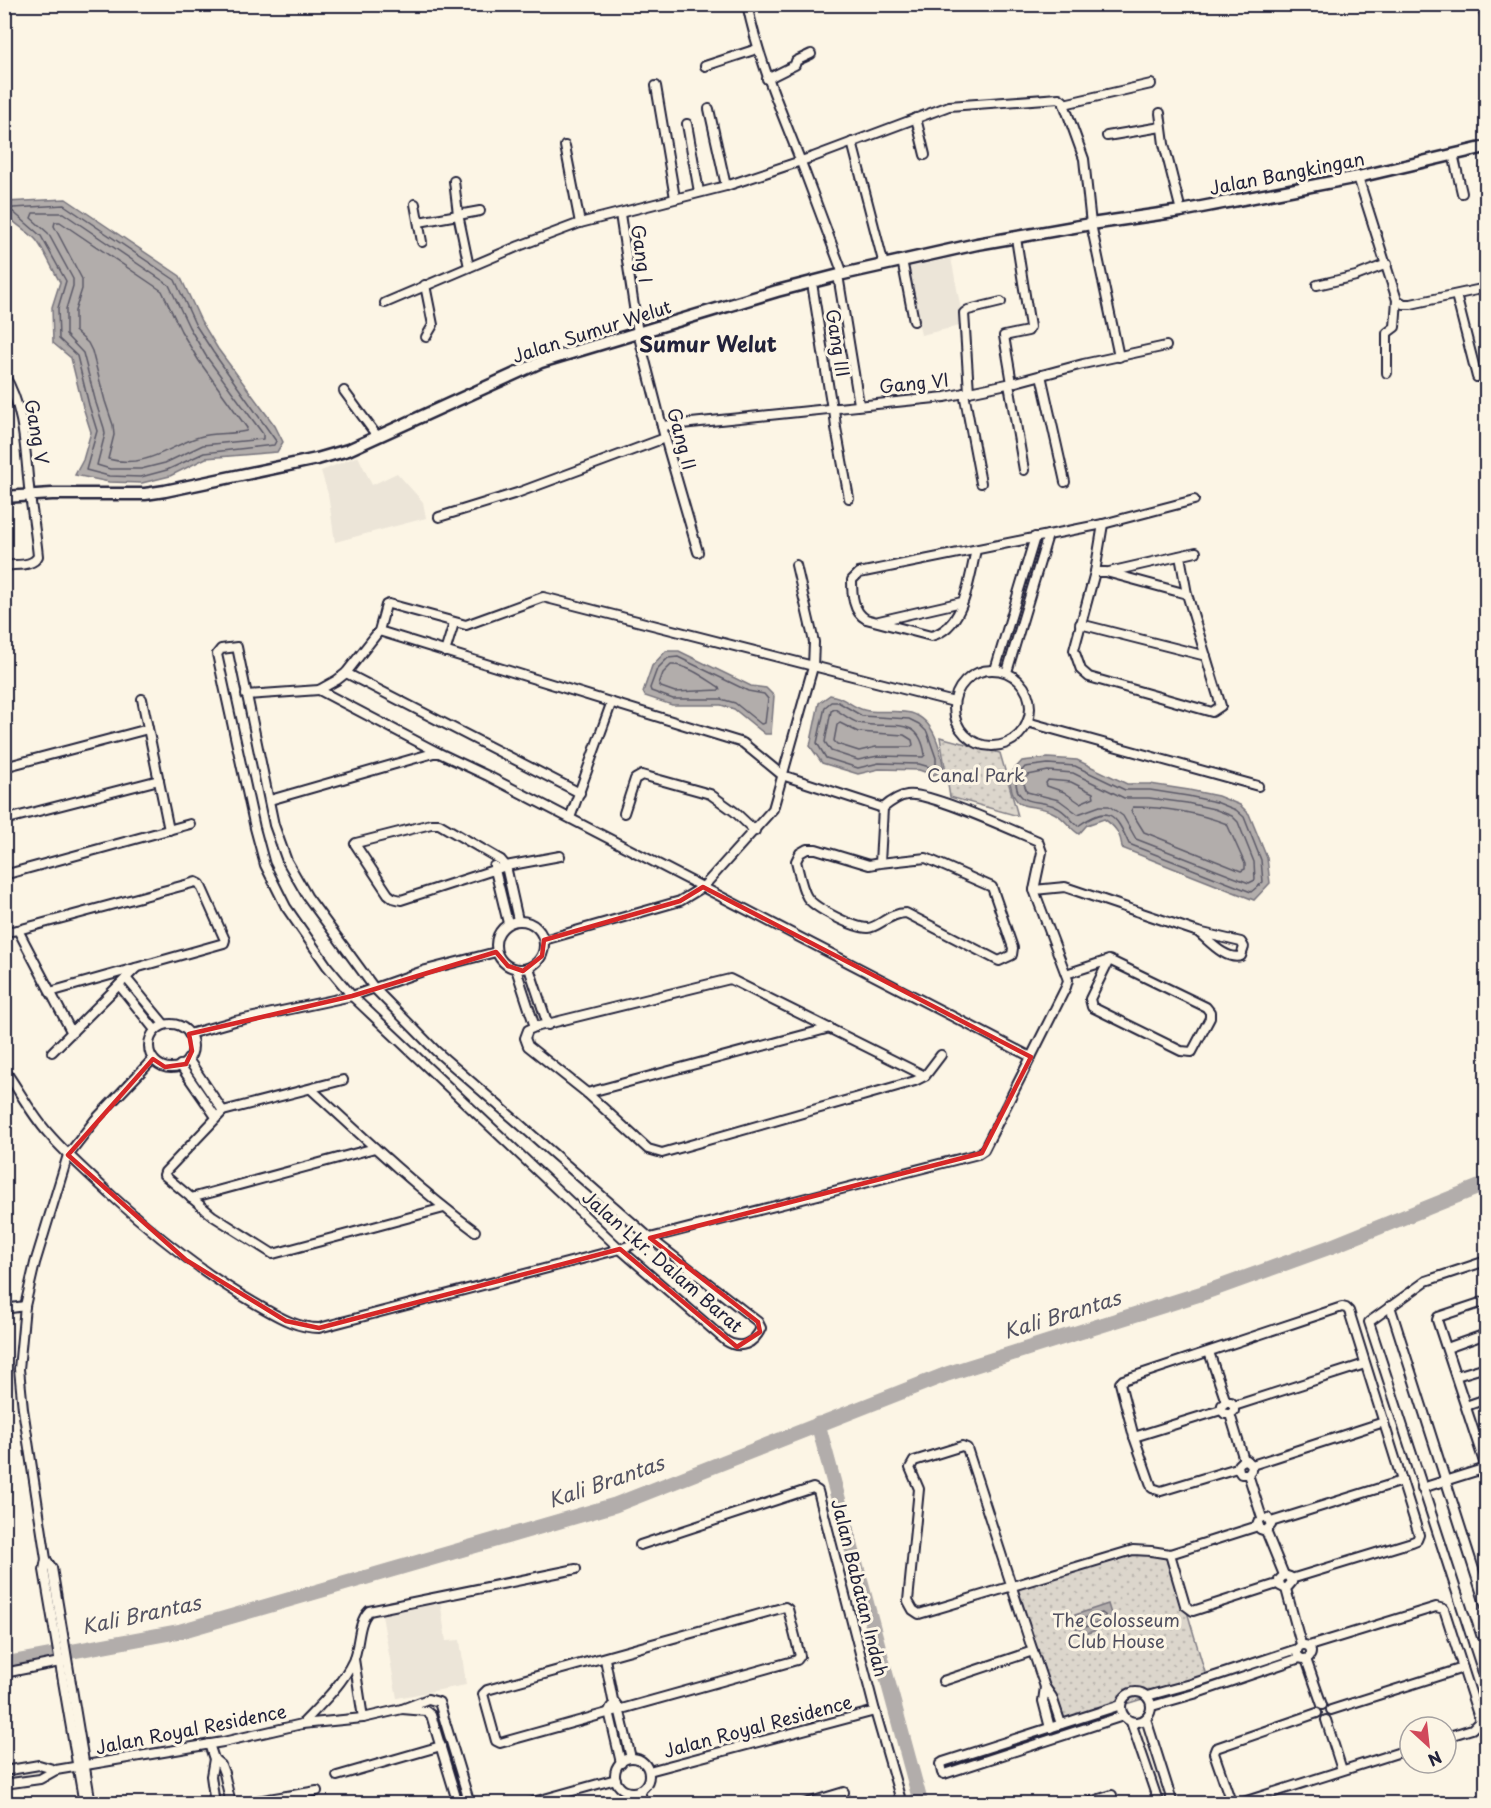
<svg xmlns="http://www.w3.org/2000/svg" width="1491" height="1808" font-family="'Playpen Sans',sans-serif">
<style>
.built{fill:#ece5d8}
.park{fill:url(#park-dots);stroke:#7f7c84;stroke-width:1.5}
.water{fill:#b2adab;stroke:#78757e;stroke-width:1.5}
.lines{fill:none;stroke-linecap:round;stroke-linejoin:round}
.shore{stroke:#5c5a68;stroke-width:1.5}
.river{stroke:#b2adab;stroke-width:15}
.street-casing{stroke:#22223b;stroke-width:12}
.secondary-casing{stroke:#22223b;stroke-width:15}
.street{stroke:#fcf5e5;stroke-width:8}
.secondary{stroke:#fcf5e5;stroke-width:10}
.marked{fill:none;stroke:#d62828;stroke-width:4.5;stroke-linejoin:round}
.labels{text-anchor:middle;stroke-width:6;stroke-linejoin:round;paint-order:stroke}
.street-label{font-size:18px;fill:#22223b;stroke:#fcf5e5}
.park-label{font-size:18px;fill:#504f5f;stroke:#fcf5e5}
.water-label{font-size:20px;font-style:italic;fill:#545362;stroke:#fcf5e5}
.quarter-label{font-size:21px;font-weight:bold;fill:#22223b;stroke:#fcf5e5}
</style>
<defs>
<pattern id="park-dots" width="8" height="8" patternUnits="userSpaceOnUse" patternTransform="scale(1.5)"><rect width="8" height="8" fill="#dcd6cc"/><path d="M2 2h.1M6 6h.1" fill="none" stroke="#bcb7b0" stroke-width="1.8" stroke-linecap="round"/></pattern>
</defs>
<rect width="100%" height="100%" fill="#fcf5e5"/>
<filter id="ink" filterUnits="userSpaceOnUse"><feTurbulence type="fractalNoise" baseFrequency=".0167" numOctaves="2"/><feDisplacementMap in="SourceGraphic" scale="12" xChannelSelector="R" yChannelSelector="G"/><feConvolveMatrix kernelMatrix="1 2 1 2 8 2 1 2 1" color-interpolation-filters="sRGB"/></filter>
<g filter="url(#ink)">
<g class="built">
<polygon points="951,258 964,325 921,335 906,268"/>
<polygon points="358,456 372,485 397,473 423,502 426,518 335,542 328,494 321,471"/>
<polygon points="440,1600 446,1641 460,1640 466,1685 397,1698 381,1610"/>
</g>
<g class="park">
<polygon points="940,737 1000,753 1018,816 950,797"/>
<polygon points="1133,1550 1170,1554 1207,1679 1061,1724 1012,1585"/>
</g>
<g class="water">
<path d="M 66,199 L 180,276 L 201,321 L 218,349 L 275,426 L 283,442 L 277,452 L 206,458 L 170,476 L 142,483 L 109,482 L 75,475 L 83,460 L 91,432 L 83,407 L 71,358 L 53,343 L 52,307 L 60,282 C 52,269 46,253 37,241 C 26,227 4,223 5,202 Z"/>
<polygon points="666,651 679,651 751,686 766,688 774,696 771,734 765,734 734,709 721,705 672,705 645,696 643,692 652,666"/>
<path d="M 830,695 C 845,697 851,707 864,710 C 879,714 896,709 911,713 C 935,720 941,750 944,771 L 933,775 L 919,770 L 879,769 L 858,774 L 822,763 L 810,746 L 819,703 Z"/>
<path d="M 1048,758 L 1077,760 L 1127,784 L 1150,784 L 1189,790 L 1218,796 L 1240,805 L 1249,814 L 1267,858 L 1270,883 L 1254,900 L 1122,848 C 1121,834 1115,826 1104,819 L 1087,825 L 1079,834 C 1069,828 1065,818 1054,813 C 1029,799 1014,819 1009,775 L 1022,761 Z"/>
<polygon points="1108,1604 1114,1624 1079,1636 1072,1616"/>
</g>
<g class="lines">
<g class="shore">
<polygon points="64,205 175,280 195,324 213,352 276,441 274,445 204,453 167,470 141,477 109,476 86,470 97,431 89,405 77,356 59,339 58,308 66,281 41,236 11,210 13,208"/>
<polygon points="33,213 63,213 169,285 189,327 206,356 263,434 263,439 203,445 165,463 141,469 110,469 97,465 105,434 104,428 96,403 83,353 66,335 66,309 73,286 73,279 48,233 31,218"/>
<path d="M 55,222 L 60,222 L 162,291 L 181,331 L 199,361 L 247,428 L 246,431 C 231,435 214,432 199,437 C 167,447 146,469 108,459 L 114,435 L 113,425 L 105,401 L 92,351 L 88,343 L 75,331 L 75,311 L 82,289 L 82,279 L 54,226 Z"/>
<polygon points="678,657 748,691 764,694 768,699 765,723 761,724 735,703 721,699 673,699 651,691 650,688 657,669 668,658"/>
<path d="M 671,665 C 687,664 706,679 719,687 L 720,690 L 675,692 L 661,687 L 659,684 L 663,673 Z"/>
<polygon points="831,702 838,702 862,716 909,719 919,724 927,732 936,758 936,767 933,768 919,764 879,763 858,768 826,758 817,743 825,707"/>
<path d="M 835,709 C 843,714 851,721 859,723 C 889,731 919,712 925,755 L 923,757 L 878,756 L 858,760 L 831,751 L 825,742 L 831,711 Z"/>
<polygon points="840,723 858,732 904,735 912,740 913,745 910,747 876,747 859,751 837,744 834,741 837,725"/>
<path d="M 1048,764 L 1075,766 L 1125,790 L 1150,790 L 1188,796 L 1216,802 L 1236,810 L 1244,817 L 1261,860 L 1263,882 L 1251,892 L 1129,844 C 1115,812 1108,805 1078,826 C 1070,820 1066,811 1056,807 C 1038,798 1014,808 1016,777 L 1025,767 Z"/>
<polygon points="1048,771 1073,773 1124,798 1149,798 1187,803 1214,809 1232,816 1238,822 1254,862 1255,880 1249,883 1136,839 1123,816 1109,806 1100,806 1078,814 1059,800 1027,792 1023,781 1028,775"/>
<polygon points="1048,780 1071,782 1093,793 1094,797 1080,803 1064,792 1047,786 1046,783"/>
<path d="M 1133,807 C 1164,807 1198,813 1227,824 L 1245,864 L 1245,869 L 1241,871 L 1144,832 L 1131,811 Z"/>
<polygon points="1102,1613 1105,1615 1105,1621 1085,1627 1082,1626 1082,1619"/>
</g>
<g class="river">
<polyline points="818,1424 921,1804"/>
<polyline points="4,1664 181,1631 615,1505 947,1374 1206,1292 1330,1247 1486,1184"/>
</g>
<defs>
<g id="street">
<path d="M 747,4 C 759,62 780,108 801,162 C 815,199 829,237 843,274"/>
<polyline points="1482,4 1486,18"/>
<polyline points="705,66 757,49"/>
<polyline points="767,79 795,65 796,61 811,54"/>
<polyline points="656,86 675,198"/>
<polyline points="1064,104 1151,84"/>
<polyline points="709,109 726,186"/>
<polyline points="1160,113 1164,144 1181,211"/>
<polyline points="916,118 925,155"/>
<polyline points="687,124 699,192"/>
<polyline points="1107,136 1161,127"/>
<polyline points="852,142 884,265"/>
<polyline points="565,146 580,223"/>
<polyline points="1453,154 1462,193"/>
<polyline points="1358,177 1397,300 1404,304 1411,304 1486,288"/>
<polyline points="454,181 458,214 469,267"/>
<polyline points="415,204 422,242"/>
<polyline points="620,214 638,333 665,438 698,552"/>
<polyline points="419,222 480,211"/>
<polyline points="902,260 914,321"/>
<polyline points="838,275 859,404"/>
<polyline points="812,283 832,409"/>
<polyline points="425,285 433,325 426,337"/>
<polyline points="1317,285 1356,276 1387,264"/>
<polyline points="1456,295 1477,377"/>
<polyline points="385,303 519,246 580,223 726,186 813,157 949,106 1059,98 1063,101 1084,159 1091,224 1119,357"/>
<polyline points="1387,373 1387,333 1395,327 1397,300"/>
<path d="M 4,375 C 26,410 25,456 30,496 C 33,516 36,536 38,556 C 33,567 16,564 4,566"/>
<polyline points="1041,375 1065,482"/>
<polyline points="1012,383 1004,336 1028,331 1030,327 1016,238"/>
<polyline points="1009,384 1024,470"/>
<polyline points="344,391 377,436"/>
<polyline points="969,392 964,313 968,310 1001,302"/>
<polyline points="964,393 981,483"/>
<polyline points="834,408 836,428 849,498"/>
<polyline points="662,426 945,397 1012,383 1083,364 1166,346"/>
<polyline points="439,517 517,493 665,438"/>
<polyline points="1103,524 1095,572 1074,650 1081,670 1089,677 1212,712 1221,706 1187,594 1180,556"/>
<path d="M 976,550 C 969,578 965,628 931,636 L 866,619 C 853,612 852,594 852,580 L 859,573 L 1103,524 L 1194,500"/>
<polyline points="1095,572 1106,572 1187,594"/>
<polyline points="1109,572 1196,552"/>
<polyline points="879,621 962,602"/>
<polyline points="1080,624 1206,656"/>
<polyline points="379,631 743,743 782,775 883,808"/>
<path d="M 237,647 L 274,825 L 287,861 L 307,896 L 375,989 L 436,1051 L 650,1238 L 758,1322 L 761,1328 C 754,1344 740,1350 726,1341 L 620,1249 L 352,996 L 327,966 L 286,907 L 265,865 L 255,828 L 217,654 L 221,649 Z"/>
<polyline points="445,652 454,623"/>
<polyline points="995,670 1035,537"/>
<circle cx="992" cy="708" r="38"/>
<polyline points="1007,672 1048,535"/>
<polyline points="346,673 580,793"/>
<polyline points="319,690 437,752"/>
<polyline points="246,695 319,690 337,680 346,673 379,631 386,605 389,604 466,625 543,597 954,702"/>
<polyline points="142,699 169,830"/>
<polyline points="1027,722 1258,786"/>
<polyline points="4,767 148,729"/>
<polyline points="624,813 635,779 642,775 710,794 735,812 755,831"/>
<polyline points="570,818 611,704"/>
<polyline points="4,820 159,780"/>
<path d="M 880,863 L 926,858 L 992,887 L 1013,948 L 1012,955 L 999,961 L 906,913 C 889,913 878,928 868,928 C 854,928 814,908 807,897 C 801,887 799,872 796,861 L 800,853 L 807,849 L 816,849 L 869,865 L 880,863 L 883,808 C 889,803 898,796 907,795 C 928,791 1014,831 1038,841 L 1042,852 L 1034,890 L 1068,980 L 1066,987 L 1031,1057"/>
<polyline points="494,866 508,923"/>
<polyline points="4,875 190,824"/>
<path d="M 1034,890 L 1065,887 L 1198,932 L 1241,942 L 1244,947 L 1241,956 C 1226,961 1209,941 1198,932"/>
<polyline points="518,920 506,866 501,860 439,824 431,824 356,843 355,844 388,894 393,898 401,900 506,866 560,856"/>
<circle cx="520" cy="945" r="24"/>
<polyline points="18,930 72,1033"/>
<polyline points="4,932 18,930 196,882 200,884 225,940 224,943 50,992"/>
<polyline points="544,940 680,901 703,887 773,809 813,667 814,642 796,565"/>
<polyline points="529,968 548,1025"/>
<polyline points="516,969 535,1027"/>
<polyline points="1066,974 1109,960 1206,1007 1210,1012 1210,1018 1192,1052 1181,1051 1092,1007 1090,999 1109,960"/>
<polyline points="126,978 164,1024"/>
<polyline points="119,985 155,1030"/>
<circle cx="171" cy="1046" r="22"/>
<polyline points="189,1034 235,1021 352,996 426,970 496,952"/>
<polyline points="52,1052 136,968"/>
<polyline points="188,1059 223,1111"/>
<polyline points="180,1065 216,1117"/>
<path d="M 4,1069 C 19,1090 31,1114 48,1133 C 67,1155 89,1174 110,1194 C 156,1236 202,1273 256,1304 C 276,1315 295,1328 319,1328 L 620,1249 L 650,1238 L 978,1154 L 984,1150 L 1031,1057 L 488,776 L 437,752 L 270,800"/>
<polyline points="925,1076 730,979 535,1027 528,1030 525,1038 528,1046 587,1093 648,1149 662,1153 915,1081 925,1076 941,1055"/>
<polyline points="343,1080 223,1111 165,1172 164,1175 213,1216 273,1254 444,1208"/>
<path d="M 311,1089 C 364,1138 417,1188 475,1231"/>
<polyline points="587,1093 830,1028"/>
<polyline points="191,1198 375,1148"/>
<polyline points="1486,1261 1426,1281 1369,1322 1486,1682"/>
<polyline points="1390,1306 1486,1607"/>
<polyline points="4,1309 25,1306"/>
<polyline points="1447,1348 1486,1334"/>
<polyline points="1209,1352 1226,1402"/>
<polyline points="1456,1376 1486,1367"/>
<polyline points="1234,1406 1365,1364"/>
<polyline points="1466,1406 1486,1399"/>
<polyline points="1230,1414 1234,1411 1234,1406 1231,1402 1226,1402 1222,1405 1221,1410 1225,1414 1230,1414 1244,1460"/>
<polyline points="1476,1436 1486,1432"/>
<polyline points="1134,1437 1221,1410"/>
<polyline points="1252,1465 1384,1422"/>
<polyline points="1237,1468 1161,1491 1152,1488 1134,1437 1120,1383 1123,1380 1342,1307 1346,1308 1349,1311 1419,1535 1417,1540 1412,1542 1291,1579"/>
<polyline points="1486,1468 1437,1320 1438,1317 1486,1301"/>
<polyline points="1248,1474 1241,1474 1239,1471 1238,1465 1242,1461 1247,1460 1252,1465 1251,1470 1248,1474 1262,1518"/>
<polyline points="1422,1488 1486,1468"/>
<polyline points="1271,1522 1402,1481"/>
<polyline points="1258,1523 1260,1529 1266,1531 1284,1575"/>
<polyline points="1266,1531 1271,1525 1268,1518"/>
<polyline points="640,1545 813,1488 818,1491 875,1711 902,1804"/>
<polyline points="1170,1554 1185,1605 1193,1611 1274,1585"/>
<polyline points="46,1559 52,1568 91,1804"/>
<polyline points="1286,1589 1292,1582 1290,1577 1284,1575 1279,1580 1280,1586 1286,1589 1301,1644"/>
<polygon points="785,1607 788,1609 800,1656 797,1660 500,1743 496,1741 483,1694 487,1690"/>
<circle cx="1304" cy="1652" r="7"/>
<polyline points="1474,1645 1486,1641"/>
<polyline points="1309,1646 1436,1607 1444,1609 1480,1721 1472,1729 1446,1737"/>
<polyline points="354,1659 363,1718"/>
<polyline points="605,1659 613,1700 619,1708 631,1758"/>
<polyline points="1306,1659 1322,1705"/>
<polyline points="4,1673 65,1661"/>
<polyline points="943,1681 1033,1651"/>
<path d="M 1045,1687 C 1018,1608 993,1528 967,1448 L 962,1446 L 914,1461 L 910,1468 L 919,1489 L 908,1601 L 913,1610 L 919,1614 L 1133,1550 L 1151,1551 L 1170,1554 L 1258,1526"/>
<circle cx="1136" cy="1707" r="15"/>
<polyline points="1147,1696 1191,1684 1297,1649"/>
<polyline points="1121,1705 943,1762 940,1764 942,1773 944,1774 1123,1716"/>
<polyline points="1152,1706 1194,1694 1300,1658"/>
<polyline points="611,1707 609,1711 621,1763"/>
<polyline points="1331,1710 1463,1668"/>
<polyline points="1146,1719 1173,1804"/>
<polyline points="1326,1720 1342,1770"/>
<polyline points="1131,1722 1159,1804"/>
<path d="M 302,1724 C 321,1704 341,1686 353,1661 C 360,1646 357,1623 369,1611 L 576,1569"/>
<polyline points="1050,1728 1043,1701 1045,1687 1052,1697 1061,1724"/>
<polyline points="209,1744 214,1759 221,1765 224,1773 231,1804"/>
<circle cx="632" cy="1775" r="17"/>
<polyline points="214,1759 211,1776 215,1804"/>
<polyline points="4,1771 39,1765 56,1770"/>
<polyline points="649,1771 875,1711"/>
<polyline points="337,1776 441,1746"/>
<polyline points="4,1784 40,1779 56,1770 223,1742 302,1724 363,1718 402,1709"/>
<polyline points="640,1790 643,1804"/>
<polyline points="629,1792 633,1804"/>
<polyline points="84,1804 44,1570 46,1559 23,1409 19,1369 25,1306 35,1263 68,1155 95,1120 153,1059"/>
<polyline points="238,1804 317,1791"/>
<polyline points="458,1804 431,1715 426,1711 402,1709 428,1699 439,1702 470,1804"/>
<polyline points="526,1804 616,1779"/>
<polyline points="804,1804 844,1792"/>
<polyline points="1084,1804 1112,1795"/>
<polyline points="1234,1804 1231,1802 1214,1753 1216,1748 1317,1713"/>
<polyline points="1237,1804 1410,1749"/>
<polyline points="1483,1804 1486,1803"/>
</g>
<polyline id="secondary" points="4,497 52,494 145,494 165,491 317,459 348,450 541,362 777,291 843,274 977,244 1091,224 1181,211 1358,177 1486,147"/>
</defs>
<use href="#street" class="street-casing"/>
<use href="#secondary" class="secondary-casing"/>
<use href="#street" class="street"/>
<use href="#secondary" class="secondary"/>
</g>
</g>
<path class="marked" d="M 703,887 L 1031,1057 L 982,1153 L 650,1238 L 758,1322 L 760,1332 L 737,1347 L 620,1249 L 319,1328 L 286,1321 L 186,1260 L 68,1155 L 153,1059 L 165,1067 L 186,1064 L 192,1051 L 189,1034 L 352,996 L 496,952 L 508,966 L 523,971 L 542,956 L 544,940 L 680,901 Z"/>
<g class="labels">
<g class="street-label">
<text transform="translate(1287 174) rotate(-11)" y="6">Jalan Bangkingan</text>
<text transform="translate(641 254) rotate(82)" y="6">Gang I</text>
<text transform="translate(592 332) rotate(-18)" y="6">Jalan Sumur Welut</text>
<text transform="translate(837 343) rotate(81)" y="6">Gang III</text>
<text transform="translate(914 384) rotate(-6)" y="6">Gang VI</text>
<text transform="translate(36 432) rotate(80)" y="6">Gang V</text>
<text transform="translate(681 439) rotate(75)" y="6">Gang II</text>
<text transform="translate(662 1262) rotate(41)" y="6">Jalan Lkr. Dalam Barat</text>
<text transform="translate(859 1588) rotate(76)" y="6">Jalan Babatan Indah</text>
<text transform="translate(758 1727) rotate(-15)" y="6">Jalan Royal Residence</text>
<text transform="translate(191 1730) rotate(-11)" y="6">Jalan Royal Residence</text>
</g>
<g class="park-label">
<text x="976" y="782">Canal Park</text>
<text x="1116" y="1627">The Colosseum<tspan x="1116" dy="21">Club House</tspan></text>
</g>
<g class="water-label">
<text transform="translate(1062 1315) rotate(-17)" y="7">Kali Brantas</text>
<text transform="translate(606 1482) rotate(-19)" y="7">Kali Brantas</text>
<text transform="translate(141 1615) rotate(-12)" y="7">Kali Brantas</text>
</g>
<g class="quarter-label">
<text x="708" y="352">Sumur Welut</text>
</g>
</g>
<rect width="1491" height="1808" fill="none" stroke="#fcf5e5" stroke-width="24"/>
<rect x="12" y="12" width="1467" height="1784" fill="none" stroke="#22223b" stroke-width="2" filter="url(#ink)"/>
<g transform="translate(1428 1745) rotate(153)"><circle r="28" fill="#fcf5e5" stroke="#a5a1a1" stroke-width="1.5"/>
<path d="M0-4.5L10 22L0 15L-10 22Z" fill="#d1495b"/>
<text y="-9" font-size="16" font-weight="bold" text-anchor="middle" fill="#22223b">N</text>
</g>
</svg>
